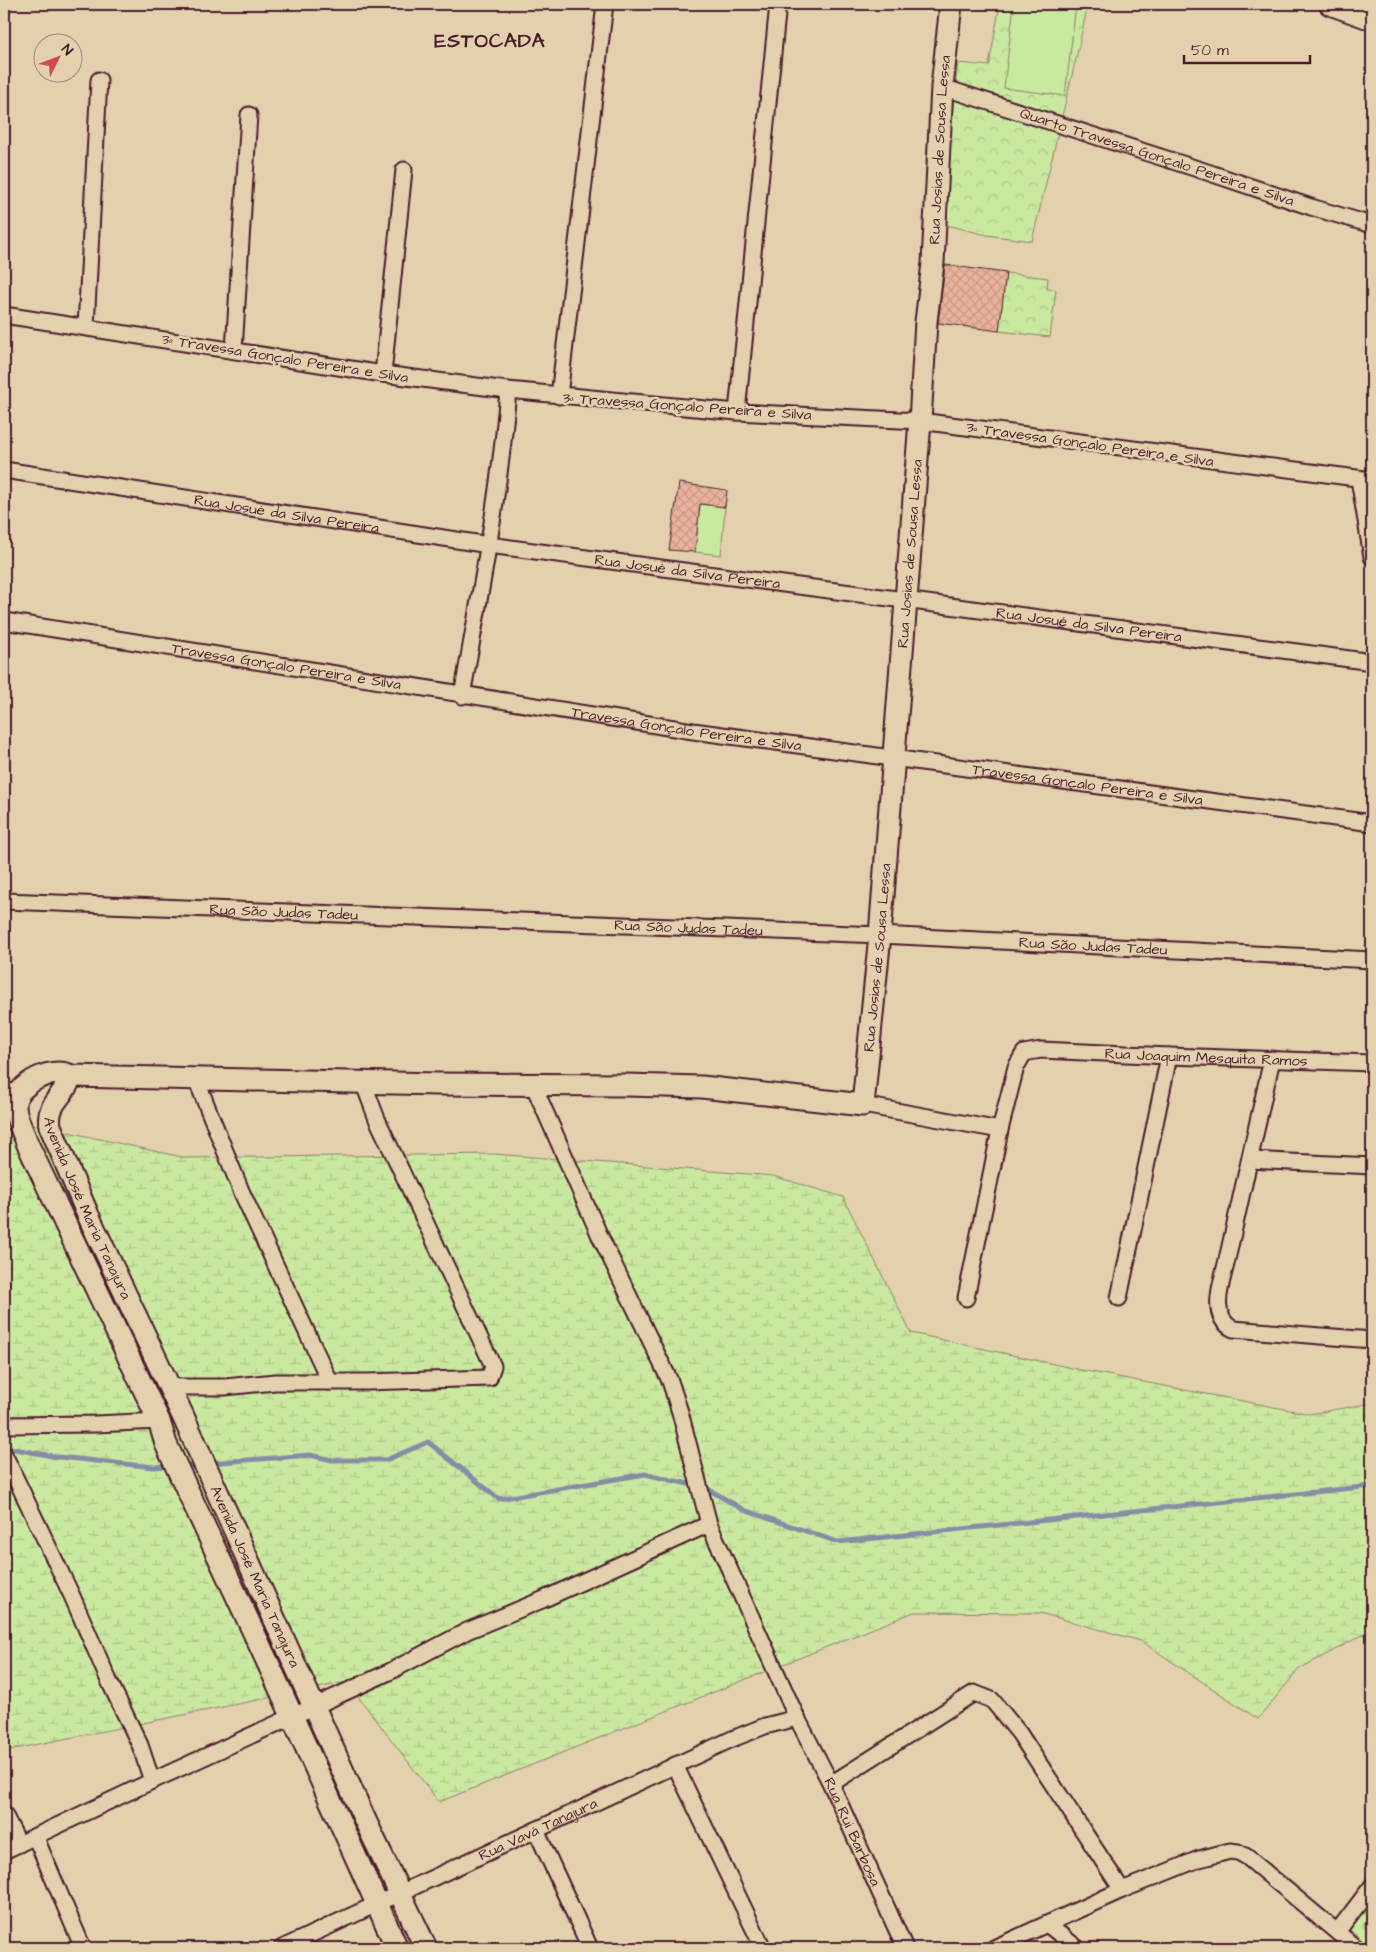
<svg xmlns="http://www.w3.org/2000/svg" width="1376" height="1952" font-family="'Architects Daughter',sans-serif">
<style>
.wetland{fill:url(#wetland-marsh);stroke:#8a8466}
.cemetery{fill:url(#cemetery-stones);stroke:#8a8466}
.park{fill:url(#park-crowns);stroke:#8a8466}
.garden{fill:#cae8a0;stroke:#8a8466}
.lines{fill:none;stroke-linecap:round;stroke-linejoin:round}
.stream{stroke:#858da5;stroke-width:5}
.building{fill:url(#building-cross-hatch);stroke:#4a1f2b}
.street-casing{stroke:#4a1f2b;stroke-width:19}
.secondary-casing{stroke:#4a1f2b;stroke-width:25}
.street{stroke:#e2d0ae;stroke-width:15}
.secondary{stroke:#e2d0ae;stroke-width:21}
.labels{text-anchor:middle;stroke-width:5;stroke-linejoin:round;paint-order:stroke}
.street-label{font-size:15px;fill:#4a1f2b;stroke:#e2d0ae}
.district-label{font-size:20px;font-weight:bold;letter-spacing:1px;fill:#4a1f2b;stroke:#e2d0ae}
</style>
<defs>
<pattern id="wetland-marsh" width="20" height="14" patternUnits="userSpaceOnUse" patternTransform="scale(1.25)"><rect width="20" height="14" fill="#cae8a0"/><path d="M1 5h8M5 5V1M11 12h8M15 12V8" fill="none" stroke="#afc78a"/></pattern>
<pattern id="cemetery-stones" width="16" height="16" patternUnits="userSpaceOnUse" patternTransform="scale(1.25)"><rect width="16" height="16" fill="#cae8a0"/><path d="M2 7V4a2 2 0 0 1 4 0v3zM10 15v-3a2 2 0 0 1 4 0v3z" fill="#afc78a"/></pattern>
<pattern id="park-crowns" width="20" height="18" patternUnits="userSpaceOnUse" patternTransform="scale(1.25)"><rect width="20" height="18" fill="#cae8a0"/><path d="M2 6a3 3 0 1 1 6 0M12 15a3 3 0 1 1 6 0" fill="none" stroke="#afc78a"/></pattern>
<pattern id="building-cross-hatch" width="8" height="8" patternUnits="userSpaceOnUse" patternTransform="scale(1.25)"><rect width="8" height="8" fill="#e9b49c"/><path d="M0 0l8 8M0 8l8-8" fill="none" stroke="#c99a87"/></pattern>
</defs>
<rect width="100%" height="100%" fill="#e2d0ae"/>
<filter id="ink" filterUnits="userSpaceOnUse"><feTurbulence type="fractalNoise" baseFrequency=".02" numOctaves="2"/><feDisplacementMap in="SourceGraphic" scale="10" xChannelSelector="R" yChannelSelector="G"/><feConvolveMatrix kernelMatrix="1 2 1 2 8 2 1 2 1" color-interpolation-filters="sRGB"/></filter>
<g filter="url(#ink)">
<polygon class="wetland" points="4,1118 186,1158 494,1154 773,1176 843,1197 911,1333 1081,1370 1310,1414 1372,1403 1372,1630 1299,1669 1258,1719 1141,1641 1040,1613 914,1612 439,1802 347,1682 4,1751"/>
<polygon class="cemetery" points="1372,1894 1372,1948 1346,1927"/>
<g class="park">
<polygon points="1000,4 1078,4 1087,8 1078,50 1032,241 987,235 939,223 958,63 989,66"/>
<polygon points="1006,273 1048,278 1047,289 1056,290 1050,337 999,331"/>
</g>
<g class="garden">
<polygon points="1014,4 1076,5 1065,96 1004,88"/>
<polygon points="700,504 725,507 721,555 695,552"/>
</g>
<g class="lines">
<g class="stream">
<polyline points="4,1447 58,1457 154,1467 169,1466"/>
<polyline points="210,1463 310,1455 332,1460 386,1460 428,1442 499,1499 645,1474 706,1488 744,1510 838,1542 1372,1486"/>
<polyline points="180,1465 199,1464"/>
</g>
</g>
<g class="building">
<polygon points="945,265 1006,273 999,331 938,323"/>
<polygon points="679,483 727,490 725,507 700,504 695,552 669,550"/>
</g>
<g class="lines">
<defs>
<g id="street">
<path id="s1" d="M 942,87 L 1204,171 L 1311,207 L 1372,225"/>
<polyline points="4,315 383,374 508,390 737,412 920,421 1372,480"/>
<polyline points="86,327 99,80"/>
<polyline points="234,350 249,115"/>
<polyline points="383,374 404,170"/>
<polyline points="559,396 605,4"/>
<polyline points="737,412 778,4"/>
<path id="s2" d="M 4,470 L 489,545 L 1372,662"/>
<polyline points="1359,479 1372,557"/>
<path id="s3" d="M 4,621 L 693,731 L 1372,823"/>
<path d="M 462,696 C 480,594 500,493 508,390"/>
<path id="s4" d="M 4,901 L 880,935 L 1372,960"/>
<path d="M 1272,1059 L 1226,1264 C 1221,1285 1209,1316 1233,1329 L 1372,1340"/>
<polyline points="196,1079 242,1193 330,1382"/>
<path id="s5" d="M 533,1084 L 599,1234 L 670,1381 L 680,1412 L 709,1524 L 797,1718 L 831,1784 L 905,1948"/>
<polyline points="4,1091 20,1093"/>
<polyline points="863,1105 1000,1130"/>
<polyline points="1250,1160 1372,1166"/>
<path id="s6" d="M 966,1298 L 1000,1130 L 1016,1067 L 1024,1053 L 1041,1050 L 1169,1056 L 1372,1063"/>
<polyline points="1119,1298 1169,1056"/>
<polyline points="170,1387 225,1387 275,1382 367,1382 489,1378 493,1366 377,1119 363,1082"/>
<polyline points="4,1425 95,1424 159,1421"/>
<polyline points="4,1454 72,1596 109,1681 140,1745 152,1781"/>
<polyline points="675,1765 763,1948"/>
<polyline points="831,1784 974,1693 992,1700 1019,1733 1122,1890"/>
<polyline points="4,1814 19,1844"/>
<polyline points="536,1830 590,1948"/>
<polyline points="35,1836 83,1948"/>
<polyline points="4,1851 152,1781 389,1672 467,1631 542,1600 709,1524"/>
<polyline points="1047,1924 1077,1948"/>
<polyline points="1337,1932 1372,1886"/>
<path id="s7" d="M 282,1948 L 732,1739 L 765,1726 L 797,1718"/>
<polyline points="994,1948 1122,1890 1199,1859 1230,1851 1238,1852 1247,1857 1356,1948"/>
</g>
<g id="secondary">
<polyline points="1330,4 1372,19"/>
<path id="s8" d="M 71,1076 C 66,1096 46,1101 50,1126 L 88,1215 L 183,1416 L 365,1820 L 426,1948"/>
<path id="s9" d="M 397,1948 L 274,1676 L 166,1444 L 159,1421 L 28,1145 C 24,1133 14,1116 15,1104 C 17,1083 53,1066 71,1076 L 439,1084 L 625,1085 L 702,1087 L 863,1105 L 880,935 L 920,421 L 926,322 L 933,263 L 942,87 L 951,4"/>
</g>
</defs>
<use href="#street" class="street-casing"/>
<use href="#secondary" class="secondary-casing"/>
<use href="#street" class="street"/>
<use href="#secondary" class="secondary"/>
</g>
</g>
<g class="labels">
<g class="street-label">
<text dy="5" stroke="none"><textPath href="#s9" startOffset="2749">Rua Josias de Sousa Lessa</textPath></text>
<text dy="5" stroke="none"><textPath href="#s1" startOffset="226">Quarto Travessa Gonçalo Pereira e Silva</textPath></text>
<text transform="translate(285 358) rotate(9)" y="5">3ª Travessa Gonçalo Pereira e Silva</text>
<text transform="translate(687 406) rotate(4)" y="5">3ª Travessa Gonçalo Pereira e Silva</text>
<text transform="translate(1090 444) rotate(8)" y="5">3ª Travessa Gonçalo Pereira e Silva</text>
<text dy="5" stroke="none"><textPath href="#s2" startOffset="286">Rua Josué da Silva Pereira</textPath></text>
<text dy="5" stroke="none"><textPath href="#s9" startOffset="2344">Rua Josias de Sousa Lessa</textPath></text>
<text dy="5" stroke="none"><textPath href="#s2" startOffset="691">Rua Josué da Silva Pereira</textPath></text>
<text dy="5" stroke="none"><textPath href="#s2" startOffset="1096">Rua Josué da Silva Pereira</textPath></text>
<text dy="5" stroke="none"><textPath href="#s3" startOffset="286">Travessa Gonçalo Pereira e Silva</textPath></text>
<text dy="5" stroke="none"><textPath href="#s3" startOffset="691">Travessa Gonçalo Pereira e Silva</textPath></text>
<text dy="5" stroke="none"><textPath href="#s3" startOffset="1096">Travessa Gonçalo Pereira e Silva</textPath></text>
<text dy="5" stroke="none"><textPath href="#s4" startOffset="280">Rua São Judas Tadeu</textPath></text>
<text dy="5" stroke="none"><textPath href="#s4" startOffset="685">Rua São Judas Tadeu</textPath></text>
<text dy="5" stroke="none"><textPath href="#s4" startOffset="1090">Rua São Judas Tadeu</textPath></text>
<text dy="5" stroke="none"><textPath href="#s9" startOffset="1939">Rua Josias de Sousa Lessa</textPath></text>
<text dy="5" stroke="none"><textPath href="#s6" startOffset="435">Rua Joaquim Mesquita Ramos</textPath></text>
<text dy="5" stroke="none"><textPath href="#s8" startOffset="146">Avenida José Maria Tanajura</textPath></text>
<text dy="5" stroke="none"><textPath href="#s8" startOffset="551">Avenida José Maria Tanajura</textPath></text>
<text dy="5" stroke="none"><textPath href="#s7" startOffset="282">Rua Vavá Tanajura</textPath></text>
<text dy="5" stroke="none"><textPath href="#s5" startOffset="815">Rua Rui Barbosa</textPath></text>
</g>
<g class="district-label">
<text x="490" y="47">ESTOCADA</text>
</g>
</g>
<rect width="1376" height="1952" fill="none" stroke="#e2d0ae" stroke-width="20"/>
<rect x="10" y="10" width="1356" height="1932" fill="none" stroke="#4a1f2b" stroke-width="2" filter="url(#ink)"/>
<g transform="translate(58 58) rotate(48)"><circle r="24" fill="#e2d0ae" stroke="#a5897a"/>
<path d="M0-4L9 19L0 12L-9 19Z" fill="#d1495b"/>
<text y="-8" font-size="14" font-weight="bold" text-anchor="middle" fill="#4a1f2b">N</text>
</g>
<path d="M1184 55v8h126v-8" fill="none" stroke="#4a1f2b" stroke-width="2.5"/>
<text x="1191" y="55" font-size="15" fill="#4a1f2b" stroke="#e2d0ae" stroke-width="4" paint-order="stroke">50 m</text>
</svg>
